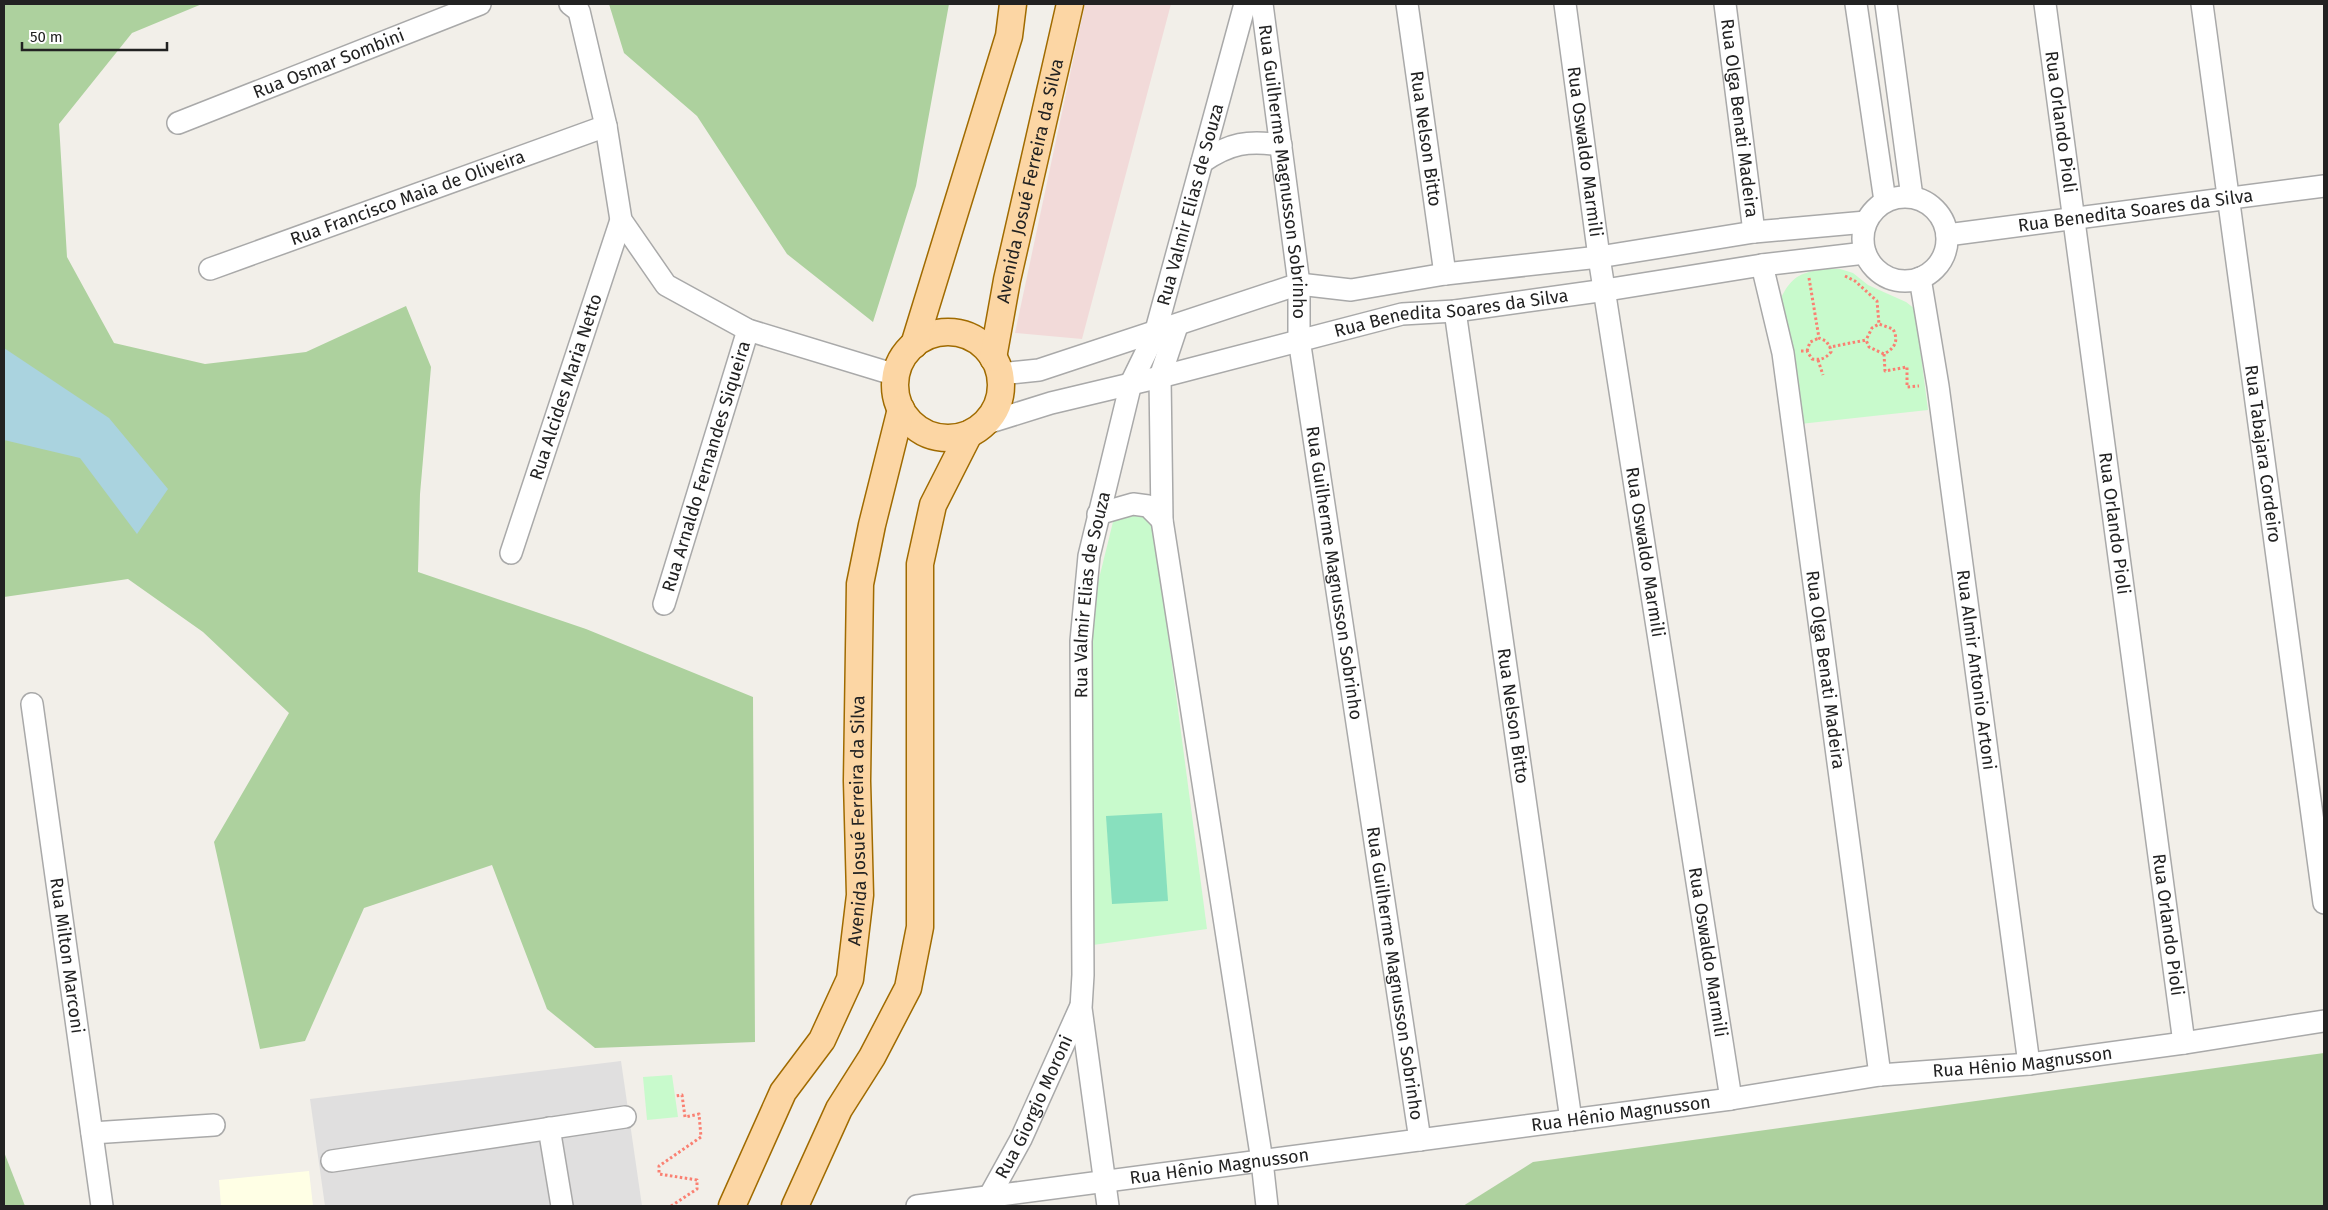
<svg xmlns="http://www.w3.org/2000/svg" width="2328" height="1210" font-family="'Fira Sans',sans-serif">
<style>
.residential{fill:#e0dfdf}
.commercial{fill:#f2dad9}
.education{fill:#ffffe5}
.forest{fill:#add19e}
.park{fill:#c8facc}
.pitch{fill:#88e0be}
.water{fill:#aad3df}
.lines{fill:none;stroke-linecap:round;stroke-linejoin:round}
.minor-casing{stroke:#a9a9a9;stroke-width:24}
.major-casing{stroke:#a06b00;stroke-width:29}
.path{stroke:#fa8072;stroke-width:3;stroke-dasharray:2.5 2.5;stroke-linecap:butt}
.minor{stroke:#fff;stroke-width:21}
.major{stroke:#fcd6a4;stroke-width:26}
.labels{text-anchor:middle;stroke-width:5;stroke-linejoin:round;paint-order:stroke}
.street-label{font-size:18px;fill:#222;stroke:#fff}
</style>
<rect width="100%" height="100%" fill="#f2efe9"/>
<polygon class="residential" points="621,1061 642,1206 325,1206 310,1099"/>
<polygon class="commercial" points="1085,4 1171,4 1082,339 1015,333"/>
<polygon class="education" points="309,1171 313,1206 221,1206 219,1180"/>
<g class="forest">
<polygon points="4,4 202,4 132,33 59,124 67,257 114,343 205,364 306,352 406,306 431,367 420,494 418,572 586,629 753,697 755,1042 595,1048 547,1009 492,865 364,908 305,1041 260,1049 214,842 289,713 203,632 128,579 4,597"/>
<polygon points="609,4 949,4 916,186 873,322 787,254 697,116 624,53"/>
<polygon points="2324,1053 2324,1206 1463,1206 1533,1162"/>
<polygon points="4,1152 25,1206 4,1206"/>
</g>
<g class="park">
<path d="M 1826,269 L 1840,269 L 1853,273 L 1868,285 L 1906,302 L 1915,309 L 1928,410 L 1800,424 L 1781,298 C 1792,275 1803,272 1826,269 Z"/>
<polygon points="1139,512 1151,521 1154,528 1207,929 1093,945 1087,627 1113,522 1118,516"/>
<polygon points="672,1075 678,1117 647,1120 643,1077"/>
</g>
<polygon class="pitch" points="1162,813 1168,901 1112,904 1106,816"/>
<polygon class="water" points="4,348 109,418 168,489 137,534 80,458 4,440"/>
<g class="lines">
<defs>
<g id="minor">
<polyline points="570,4 579,11 606,126 621,220 666,285 748,330 896,375"/>
<path id="s1" d="M 1262,4 L 1299,284 L 1299,339 L 1420,1140"/>
<path id="s2" d="M 1407,4 L 1445,274"/>
<path id="s3" d="M 1565,4 L 1599,257 L 1731,1099"/>
<path id="s4" d="M 1725,4 L 1754,232"/>
<polyline points="1856,4 1885,201"/>
<polyline points="1886,4 1912,197"/>
<path id="s5" d="M 2045,4 L 2184,1043"/>
<path id="s6" d="M 2202,4 L 2324,903"/>
<path id="s7" d="M 178,123 L 480,4"/>
<path d="M 1202,162 C 1230,143 1248,140 1281,145"/>
<circle cx="1905" cy="239" r="42"/>
<path id="s8" d="M 1947,235 L 2324,186"/>
<path id="s9" d="M 1762,265 L 1783,353 L 1880,1075"/>
<path id="s10" d="M 210,269 L 606,126"/>
<path id="s11" d="M 1920,278 L 1938,386 L 2029,1064"/>
<path id="s12" d="M 1455,311 L 1571,1120"/>
<polyline points="1177,326 1160,377 1162,520 1262,1161 1267,1206"/>
<polyline points="1000,374 1039,370 1299,284 1351,290 1445,274 1599,257 1754,232 1866,222"/>
<path id="s13" d="M 987,423 L 1051,403 L 1160,377 L 1402,314 L 1455,311 L 1606,290 L 1762,265 L 1865,253"/>
<polyline points="1098,514 1133,504 1148,506 1162,520"/>
<path id="s14" d="M 511,553 L 621,220"/>
<path id="s15" d="M 664,604 L 748,330"/>
<path id="s16" d="M 32,704 L 102,1206"/>
<polyline points="549,1128 562,1206"/>
<polyline points="92,1133 214,1125"/>
<polyline points="332,1161 625,1117"/>
<path id="s17" d="M 917,1206 L 1731,1099 L 1880,1075 L 2029,1064 L 2184,1043 L 2324,1021"/>
<path id="s18" d="M 988,1206 L 989,1197 L 1021,1139 L 1080,1008"/>
<path id="s19" d="M 1108,1206 L 1081,1008 L 1083,975 L 1081,641 L 1089,556 L 1131,383 L 1155,334 L 1245,4"/>
</g>
<g id="major">
<circle cx="948" cy="385" r="53"/>
<polyline points="914,345 1009,36 1013,4"/>
<path id="s20" d="M 993,358 L 1007,280 L 1070,4"/>
<path id="s21" d="M 732,1206 L 783,1092 L 822,1040 L 850,979 L 860,895 L 857,781 L 860,584 L 872,525 L 901,409"/>
<polyline points="795,1206 839,1109 872,1057 908,988 920,927 920,564 933,505 969,434"/>
</g>
</defs>
<use href="#minor" class="minor-casing"/>
<use href="#major" class="major-casing"/>
<g class="path">
<polyline points="1845,276 1855,281 1877,301 1879,324"/>
<polyline points="1809,278 1819,338 1826,341 1830,347"/>
<path d="M 1801,351 L 1807,351 L 1812,359 C 1821,360 1825,359 1831,352 L 1830,347 L 1866,340 L 1869,347 L 1884,354 C 1895,348 1899,341 1893,329 L 1879,324 L 1872,328 L 1866,340"/>
<polyline points="1807,351 1810,342 1819,338"/>
<polyline points="1884,354 1885,371 1907,367 1907,387 1919,386"/>
<polyline points="1818,360 1823,375"/>
<polyline points="671,1206 697,1189 697,1180 659,1174 659,1166 701,1137 699,1114 685,1117 682,1095 675,1096"/>
</g>
<use href="#minor" class="minor"/>
<use href="#major" class="major"/>
</g>
<g class="labels">
<g class="street-label">
<text dy="6" stroke="none"><textPath href="#s7" startOffset="162">Rua Osmar Sombini</textPath></text>
<text dy="6" stroke="none"><textPath href="#s4" startOffset="115">Rua Olga Benati Madeira</textPath></text>
<text dy="6" stroke="none"><textPath href="#s5" startOffset="119">Rua Orlando Pioli</textPath></text>
<text dy="6" stroke="none"><textPath href="#s2" startOffset="136">Rua Nelson Bitto</textPath></text>
<text dy="6" stroke="none"><textPath href="#s3" startOffset="149">Rua Oswaldo Marmili</textPath></text>
<text dy="6" stroke="none"><textPath href="#s1" startOffset="169">Rua Guilherme Magnusson Sobrinho</textPath></text>
<text dy="6" stroke="none"><textPath href="#s20" startOffset="181">Avenida Josué Ferreira da Silva</textPath></text>
<text dy="6" stroke="none"><textPath href="#s10" startOffset="210">Rua Francisco Maia de Oliveira</textPath></text>
<text dy="6" stroke="none"><textPath href="#s19" startOffset="1019">Rua Valmir Elias de Souza</textPath></text>
<text dy="6" stroke="none"><textPath href="#s8" startOffset="190">Rua Benedita Soares da Silva</textPath></text>
<text dy="6" stroke="none"><textPath href="#s13" startOffset="478">Rua Benedita Soares da Silva</textPath></text>
<text dy="6" stroke="none"><textPath href="#s14" startOffset="175">Rua Alcides Maria Netto</textPath></text>
<text dy="6" stroke="none"><textPath href="#s6" startOffset="454">Rua Tabajara Cordeiro</textPath></text>
<text dy="6" stroke="none"><textPath href="#s15" startOffset="144">Rua Arnaldo Fernandes Siqueira</textPath></text>
<text dy="6" stroke="none"><textPath href="#s5" startOffset="524">Rua Orlando Pioli</textPath></text>
<text dy="6" stroke="none"><textPath href="#s3" startOffset="554">Rua Oswaldo Marmili</textPath></text>
<text dy="6" stroke="none"><textPath href="#s1" startOffset="574">Rua Guilherme Magnusson Sobrinho</textPath></text>
<text dy="6" stroke="none"><textPath href="#s19" startOffset="614">Rua Valmir Elias de Souza</textPath></text>
<text dy="6" stroke="none"><textPath href="#s9" startOffset="410">Rua Olga Benati Madeira</textPath></text>
<text dy="6" stroke="none"><textPath href="#s11" startOffset="396">Rua Almir Antonio Artoni</textPath></text>
<text dy="6" stroke="none"><textPath href="#s12" startOffset="409">Rua Nelson Bitto</textPath></text>
<text dy="6" stroke="none"><textPath href="#s21" startOffset="416">Avenida Josué Ferreira da Silva</textPath></text>
<text dy="6" stroke="none"><textPath href="#s5" startOffset="929">Rua Orlando Pioli</textPath></text>
<text dy="6" stroke="none"><textPath href="#s3" startOffset="959">Rua Oswaldo Marmili</textPath></text>
<text dy="6" stroke="none"><textPath href="#s16" startOffset="254">Rua Milton Marconi</textPath></text>
<text dy="6" stroke="none"><textPath href="#s1" startOffset="979">Rua Guilherme Magnusson Sobrinho</textPath></text>
<text dy="6" stroke="none"><textPath href="#s17" startOffset="1115">Rua Hênio Magnusson</textPath></text>
<text dy="6" stroke="none"><textPath href="#s18" startOffset="110">Rua Giorgio Moroni</textPath></text>
<text dy="6" stroke="none"><textPath href="#s17" startOffset="710">Rua Hênio Magnusson</textPath></text>
<text dy="6" stroke="none"><textPath href="#s17" startOffset="305">Rua Hênio Magnusson</textPath></text>
</g>
</g>
<rect width="2328" height="1210" fill="none" stroke="#222222" stroke-width="10"/>
<path d="M22 42v8h145v-8" fill="none" stroke="#222222" stroke-width="2.5"/>
<text x="30" y="42" font-size="15" fill="#222222" stroke="#ffffff" stroke-width="4" paint-order="stroke">50 m</text>
</svg>
